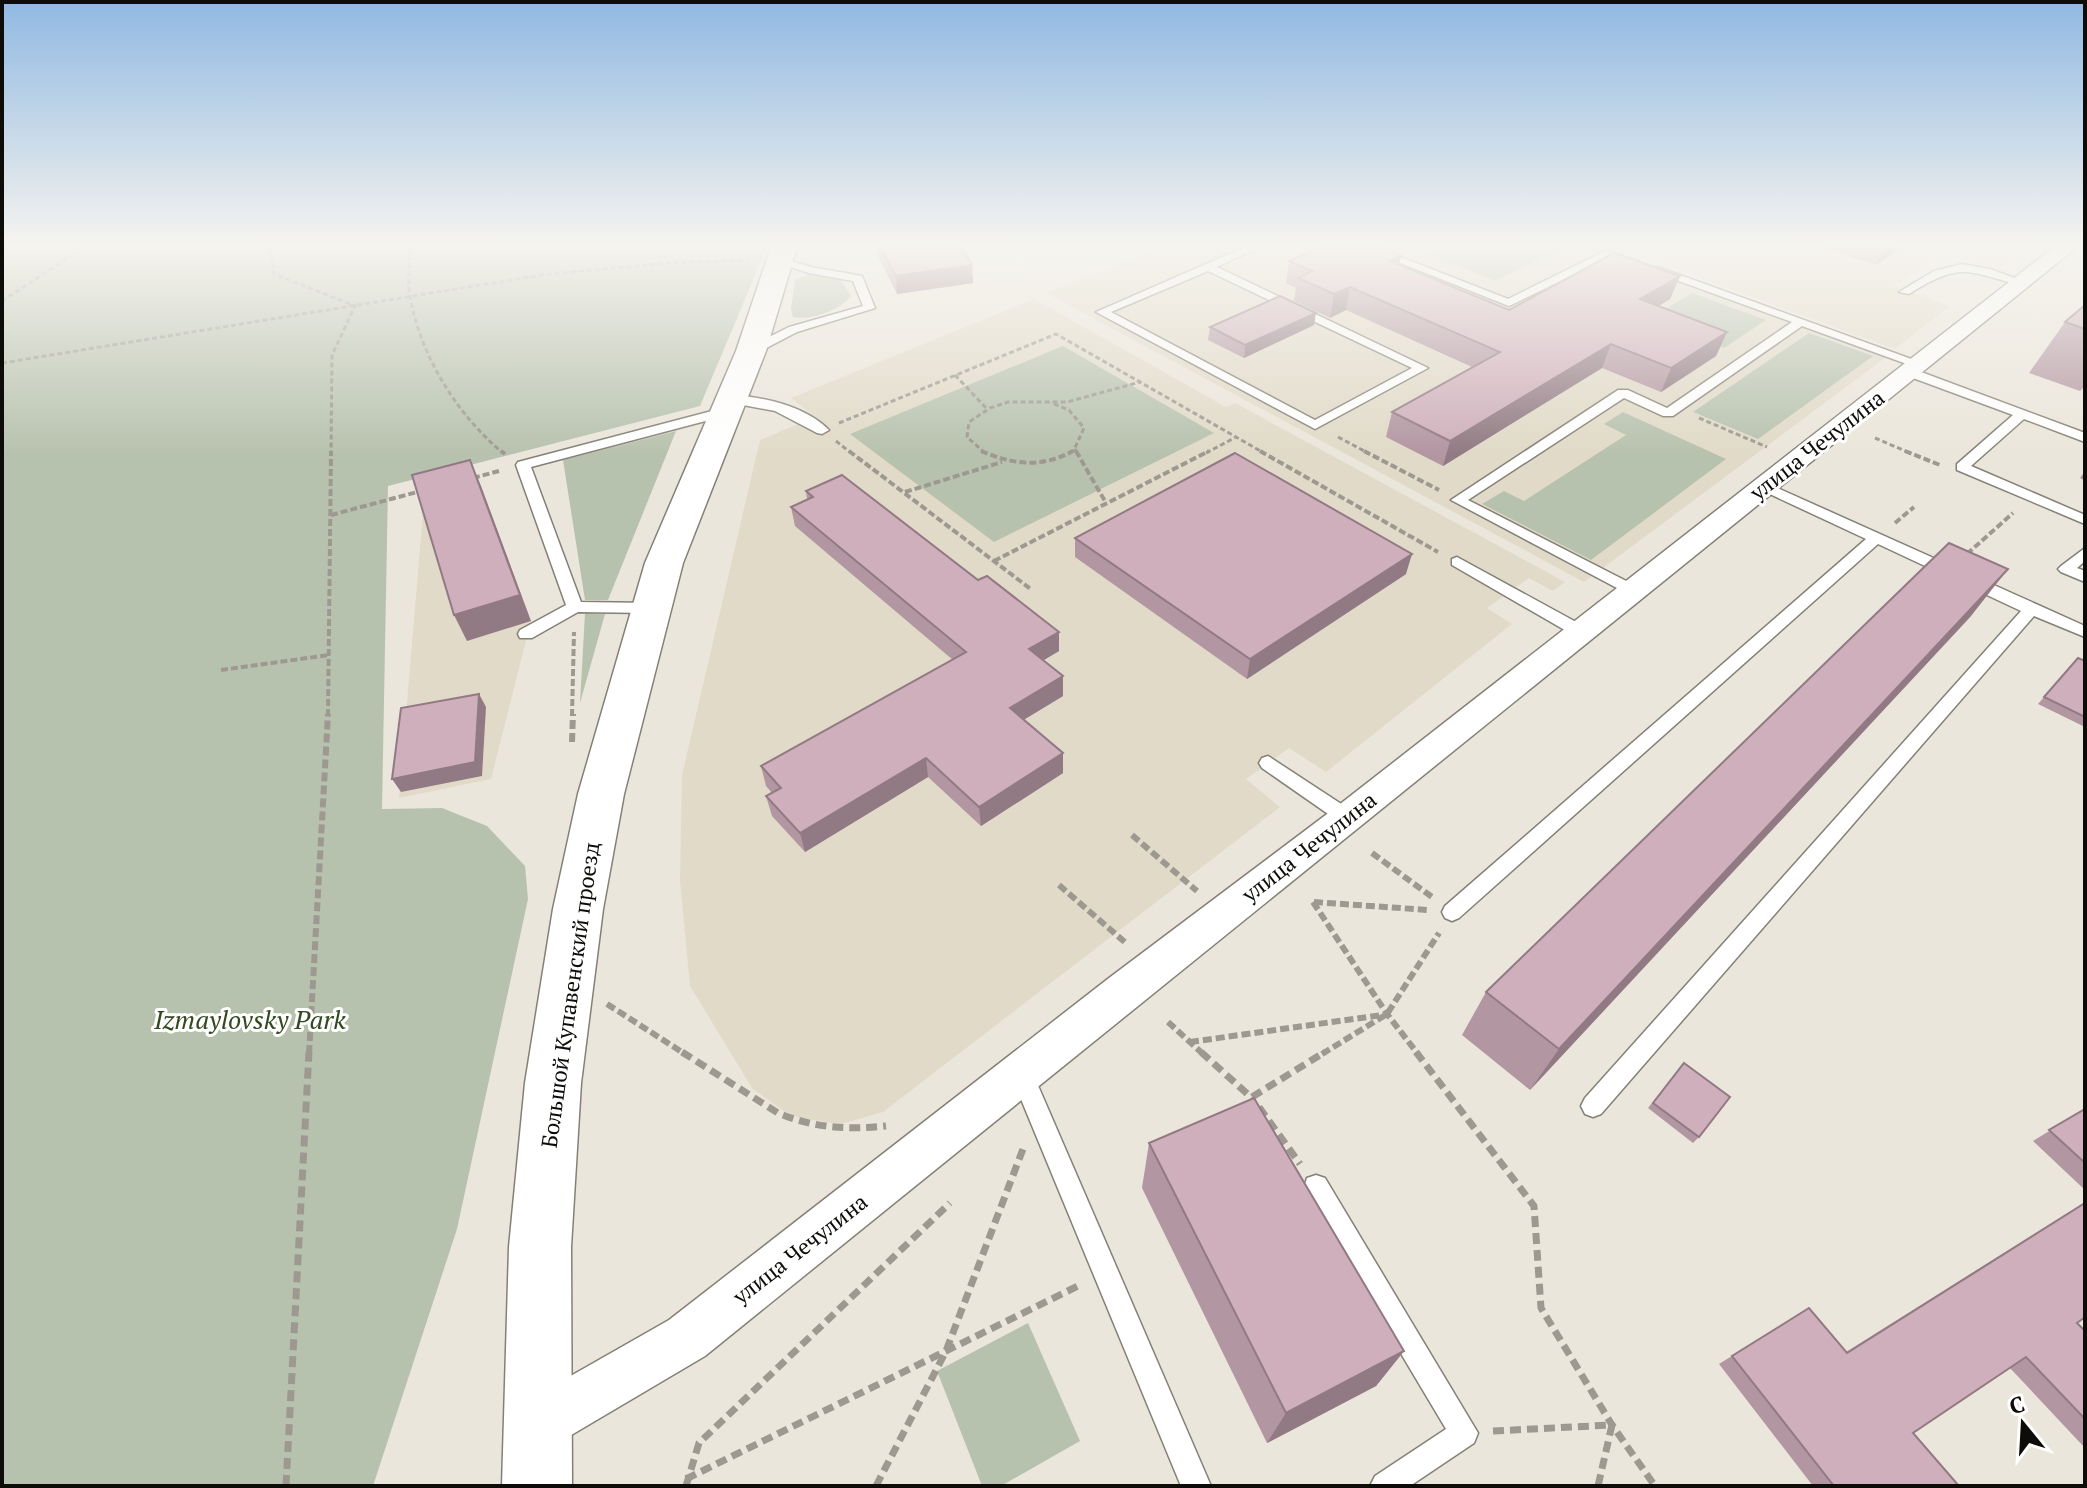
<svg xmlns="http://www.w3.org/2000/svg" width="2087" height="1488" font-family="'PT Serif',serif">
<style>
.built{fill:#e1dac8}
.green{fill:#b7c2ae}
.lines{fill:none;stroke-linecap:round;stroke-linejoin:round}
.lane-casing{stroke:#848076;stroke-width:3}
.street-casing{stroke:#848076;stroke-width:3}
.secondary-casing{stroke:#848076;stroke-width:3}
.path-far3{stroke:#9d9991;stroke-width:3;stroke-dasharray:5 3;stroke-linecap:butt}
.path-far2{stroke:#9d9991;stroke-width:4;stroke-dasharray:7 3;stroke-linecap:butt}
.path-far1{stroke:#9d9991;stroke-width:6;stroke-dasharray:9 4;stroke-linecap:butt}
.path{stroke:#9d9991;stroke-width:7;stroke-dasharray:11 6;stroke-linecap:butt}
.lane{fill:#fff;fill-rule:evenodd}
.street{fill:#fff;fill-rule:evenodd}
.secondary{fill:#fff;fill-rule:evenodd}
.wall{fill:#b296a1}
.shaded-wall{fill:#917a83}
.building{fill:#cfafbb;stroke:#917a83;stroke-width:2}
.labels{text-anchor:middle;stroke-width:6;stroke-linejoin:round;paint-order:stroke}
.street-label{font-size:22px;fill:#0d0c08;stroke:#fff}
.near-park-label{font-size:26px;font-style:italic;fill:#33491f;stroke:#fff}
</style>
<rect width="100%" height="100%" fill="#ebe6db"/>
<g class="built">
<polygon points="1162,247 1602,247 1864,341 1855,347 1885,358 1584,582 1046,293"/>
<polygon points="1616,247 2027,247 1999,269 1943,253 1893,287 1950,306 1895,349"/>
<polygon points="1034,299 1226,407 1235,403 1565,582 1553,591 1529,578 1487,608 1512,624 1326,772 1289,748 1246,779 1280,807 883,1112 841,1124 800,1118 782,1110 752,1088 690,986 680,880 682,775 760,440 815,417 791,398"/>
<polygon points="481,486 531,621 491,779 399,798 424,501"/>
</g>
<g class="green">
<polygon points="2,247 767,247 700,406 388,486 382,809 442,808 487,826 525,866 528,899 457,1229 373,1486 2,1486"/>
<polygon points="1444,247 1565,247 1495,281 1428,254"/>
<path d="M 821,274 L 840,278 L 851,296 C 840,310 811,321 793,317 L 791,309 L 795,280 L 807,275 Z"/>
<polygon points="1692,293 1766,320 1724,348 1649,319"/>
<polygon points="1809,333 1873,356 1758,439 1693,412"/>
<polygon points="1063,346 1214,433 994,542 850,434"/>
<polygon points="1623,412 1726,459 1591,560 1482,504 1504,491 1524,501 1626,435 1604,424"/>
<polygon points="676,431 608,600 585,600 563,460"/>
<polygon points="585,613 605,614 580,703"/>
<polygon points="1028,1323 1080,1441 1001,1486 982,1486 937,1371"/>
</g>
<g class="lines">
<defs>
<g id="lane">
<path d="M 1245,247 L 1259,247 L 1217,267 L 1428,368 L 1315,429 L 1096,312 ZM 1208,271 L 1412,368 L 1315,420 L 1111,312 Z"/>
<polygon points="1360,247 1375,247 1508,299 1605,251 1639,261 1634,264 1610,257 1509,306"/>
<polygon points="781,258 811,267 862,276 875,308 797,332 755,354 747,354 747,348 789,327 863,306 853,281 809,273 777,263 777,259"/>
<path d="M 1962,264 L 1990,269 L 2028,283 L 2022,286 C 1967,271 1961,261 1909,294 L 1899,292 L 1934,271 Z"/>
<polygon points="1658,267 1925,364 1915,367 1802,326 1673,416 1663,416 1624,398 1468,500 1638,587 1640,591 1632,596 1451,500 1618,390 1628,390 1667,408 1792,322 1654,272 1653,270"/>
<polygon points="1905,369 1913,369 2085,433 2085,442 2024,419 1971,466 2085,515 2085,524 1957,470 1957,464 2013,415 1905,375"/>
<path d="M 732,395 C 764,397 805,406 829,430 L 822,434 L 817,433 L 775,411 L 727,402 L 726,399 Z"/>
<polygon points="727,407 734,411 732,414 531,467 581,602 651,603 659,608 651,613 578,612 532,638 520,638 518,634 520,630 566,605 516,465 518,462"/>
<polygon points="1764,482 2085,626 2085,637 2034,616 1601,1114 1593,1117 1585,1114 1581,1106 1585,1098 2021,611 1878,544 1459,918 1452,921 1445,918 1442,912 1445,906 1866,539 1759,489 1759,483"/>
<polygon points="2085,548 2085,561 2077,568 2085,571 2085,582 2061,572 2058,569 2061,566"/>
<polygon points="1457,557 1587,628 1589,632 1581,637 1575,636 1452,565 1452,559"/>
<polygon points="1268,756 1355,813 1358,818 1355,823 1341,823 1262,768 1259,763 1262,758"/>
<polygon points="1022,1064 1030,1067 1211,1486 1181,1486 1011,1075 1014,1067"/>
<polygon points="1316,1175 1325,1178 1478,1433 1474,1443 1410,1486 1370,1486 1375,1476 1446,1429 1307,1196 1304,1187 1307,1178"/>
</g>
<polygon id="street" points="2054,247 2077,247 705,1356 556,1444 537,1452 518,1444 510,1425 518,1406 669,1320 1109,978 1335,808"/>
<polygon id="secondary" points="771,247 797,247 766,351 683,563 624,794 603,909 581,1083 571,1247 572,1486 502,1486 509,1247 525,1083 553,909 578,794 645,563 736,351"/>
</defs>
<use href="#lane" class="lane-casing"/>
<use href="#street" class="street-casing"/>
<use href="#secondary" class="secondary-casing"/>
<g class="path-far3">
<polyline points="270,247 274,274 355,306 332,355 331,453"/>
<path d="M 410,247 C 410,263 407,280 410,296 C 420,355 457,415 503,453"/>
<polyline points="2,301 85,247"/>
<polyline points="2,363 542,275 677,262 749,261"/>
<polyline points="955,375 987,409"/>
<polyline points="1054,404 1069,410 1084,428 1074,450 1070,453"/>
<polyline points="1699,418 1767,447"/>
<polyline points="839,423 1056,334 1264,453"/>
<polyline points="1338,437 1368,453"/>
<polyline points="1875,438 1910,453"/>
<polyline points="836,441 851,453"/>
<polyline points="1075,449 1077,453"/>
<polyline points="985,453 967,437 969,422 990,408 1008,402 1067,402 1140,382"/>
<polyline points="1206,453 1236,437"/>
</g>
<g class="path-far2">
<polyline points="501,451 505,454"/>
<polyline points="849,451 1032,590"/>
<path d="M 981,451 C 1014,465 1042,468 1073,451"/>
<polyline points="1076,451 1106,503"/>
<polyline points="1260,451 1438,552"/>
<polyline points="1364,451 1439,490"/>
<polyline points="1905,451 1940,465"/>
<polyline points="473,478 499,471"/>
<polyline points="905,492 1002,462"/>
<polyline points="331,515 421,491"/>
<polyline points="1895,523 1914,507"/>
<polyline points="1967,554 2013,513"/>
<polyline points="994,561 1209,451"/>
<polyline points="221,670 329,655"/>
<polyline points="328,716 331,451"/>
<polyline points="572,716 574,632"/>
</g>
<g class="path-far1">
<polyline points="572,742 573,714"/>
<polyline points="1132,835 1197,891"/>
<polyline points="1372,853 1432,897"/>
<polyline points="1059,885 1127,944"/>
<polyline points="1313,902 1387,1014 1418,1054"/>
<polyline points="1314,902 1428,910"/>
<polyline points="607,1004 685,1054"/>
<polyline points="1168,1022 1203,1054"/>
<polyline points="1190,1042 1382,1015"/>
<polyline points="309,1054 328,714"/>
<polyline points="1322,1054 1387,1014 1439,933"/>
</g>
<g class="path">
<path d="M 682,1052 L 778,1113 C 814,1128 847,1130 886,1126"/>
<polyline points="1201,1052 1253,1099"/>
<polyline points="1416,1052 1534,1206 1541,1308 1612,1425 1655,1486"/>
<polyline points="1252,1097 1325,1052"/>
<polyline points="1259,1107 1300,1164"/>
<polyline points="1493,1431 1612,1425 1598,1486"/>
<polyline points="686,1479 1080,1285"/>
<polyline points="286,1486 309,1052"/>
<polyline points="686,1486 699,1443 950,1203"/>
<polyline points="876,1486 946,1351 1023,1149"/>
</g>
<use href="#lane" class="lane"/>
<use href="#street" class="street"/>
<use href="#secondary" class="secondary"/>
</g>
<g class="wall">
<polygon points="876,247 961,247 972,265 973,283 897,294 877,254"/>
<polygon points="1821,247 1902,247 1876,265"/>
<polygon points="1401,256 1399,265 1509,310 1680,276 1670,299 1658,306 1727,332 1716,356 1661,392 1602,368 1443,466 1386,437 1392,412 1472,367 1346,310 1330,318 1294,301 1296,288 1286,283 1289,261"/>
<polygon points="2085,305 2085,386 2080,391 2029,373 2065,322"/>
<polygon points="1314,325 1244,358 1208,340 1210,327"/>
<polygon points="2085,471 2085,481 2080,478"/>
<polygon points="806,491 978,580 1059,632 1059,651 1043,660 1063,676 1063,696 1023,720 1063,753 1063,773 981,826 928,777 805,852 772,816 766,796 772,793 766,786 761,766 953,660 795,526 791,507 807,499"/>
<polygon points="1075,538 1406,574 1247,679 1075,557"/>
<polygon points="1971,616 1530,1090 1462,1035 1486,992"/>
<polygon points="2078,658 2085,661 2085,727 2038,704"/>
<polygon points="1684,1063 1699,1137 1693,1143 1648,1108"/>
<polygon points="2085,1109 2085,1190 2033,1141"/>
<polygon points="1149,1143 1404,1351 1376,1386 1267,1443 1142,1188"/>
<polygon points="2085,1202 2085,1317 2077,1323 2085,1331 2085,1448 2010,1368 1913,1433 1959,1486 1813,1486 1719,1364 1809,1308 1846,1352"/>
</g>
<g class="shaded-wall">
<polygon points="1886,247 1902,247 1876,265"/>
<polygon points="1401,256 1396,278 1390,261"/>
<polygon points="972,265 973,283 897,294 896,276"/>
<polygon points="1680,276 1670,299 1631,323 1640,299"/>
<polygon points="1350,287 1346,310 1330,318 1334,294"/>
<polygon points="1316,313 1314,325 1244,358 1245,345"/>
<polygon points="1727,332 1716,356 1661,392 1671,368"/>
<polygon points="1611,344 1602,368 1443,466 1450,441"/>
<polygon points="470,460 481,486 531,621 467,641 454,615"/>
<polygon points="1412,554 1406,574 1247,679 1250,659"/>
<polygon points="2008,569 1971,616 1530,1090 1559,1049"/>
<polygon points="1059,632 1059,651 1029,669 1029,649"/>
<polygon points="1063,676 1063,696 1010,728 1010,708"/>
<polygon points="479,694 486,707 482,776 401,792 392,779"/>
<polygon points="1063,753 1063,773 981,826 979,807"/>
<polygon points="926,758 928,777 805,852 800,833"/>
<polygon points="1404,1351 1376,1386 1267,1443 1286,1413"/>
</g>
<g class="building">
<polygon points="880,247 961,247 972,265 896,276"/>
<polygon points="1321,247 1380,247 1401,256 1390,261 1509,310 1614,253 1680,276 1640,299 1727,332 1671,368 1611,344 1450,441 1392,412 1500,352 1350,287 1334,294 1298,278 1313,271 1289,261"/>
<polygon points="1280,296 1316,313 1245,345 1210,327"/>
<polygon points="2085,305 2085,329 2065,322"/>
<polygon points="1235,453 1412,554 1250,659 1075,538"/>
<polygon points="470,460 520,595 454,615 412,475"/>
<polygon points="842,475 978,580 987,576 1059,632 1029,649 1063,676 1010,708 1063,753 979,807 926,758 800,833 766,796 781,788 761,766 966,652 791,507 813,497 806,491"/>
<polygon points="1949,543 2008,569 1559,1049 1486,992"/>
<polygon points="2078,658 2085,661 2085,717 2044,697"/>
<polygon points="479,694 475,762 392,779 401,708"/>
<polygon points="1684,1063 1730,1097 1699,1137 1653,1103"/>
<polygon points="1254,1098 1404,1351 1286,1413 1149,1143"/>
<polygon points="2085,1109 2085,1163 2049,1130"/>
<polygon points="2085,1203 2085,1317 2077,1323 2085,1331 2085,1419 2026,1357 1913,1433 1959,1486 1834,1486 1732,1356 1809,1308 1847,1353"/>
</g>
<linearGradient id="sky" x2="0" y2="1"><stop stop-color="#90b9e2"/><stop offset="0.54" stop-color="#f6f4ef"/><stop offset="1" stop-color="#f6f4ef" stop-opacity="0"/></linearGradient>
<rect width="2087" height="455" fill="url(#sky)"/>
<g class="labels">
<g class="street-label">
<text transform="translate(1817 445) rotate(-38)" y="8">улица Чечулина</text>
<text transform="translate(1309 847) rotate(-38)" y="8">улица Чечулина</text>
<text transform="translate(570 995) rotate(-82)" y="8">Большой Купавенский проезд</text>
<text transform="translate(800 1249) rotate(-38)" y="8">улица Чечулина</text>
</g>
<g class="near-park-label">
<text x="250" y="1029">Izmaylovsky Park</text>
</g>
</g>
<rect width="2087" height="1488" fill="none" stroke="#0d0c08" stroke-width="8"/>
<g transform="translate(2023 1424) rotate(342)" stroke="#ffffff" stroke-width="6" paint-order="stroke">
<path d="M0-6L14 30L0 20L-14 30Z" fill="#0d0c08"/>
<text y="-12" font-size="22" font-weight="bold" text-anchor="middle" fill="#0d0c08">С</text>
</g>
</svg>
